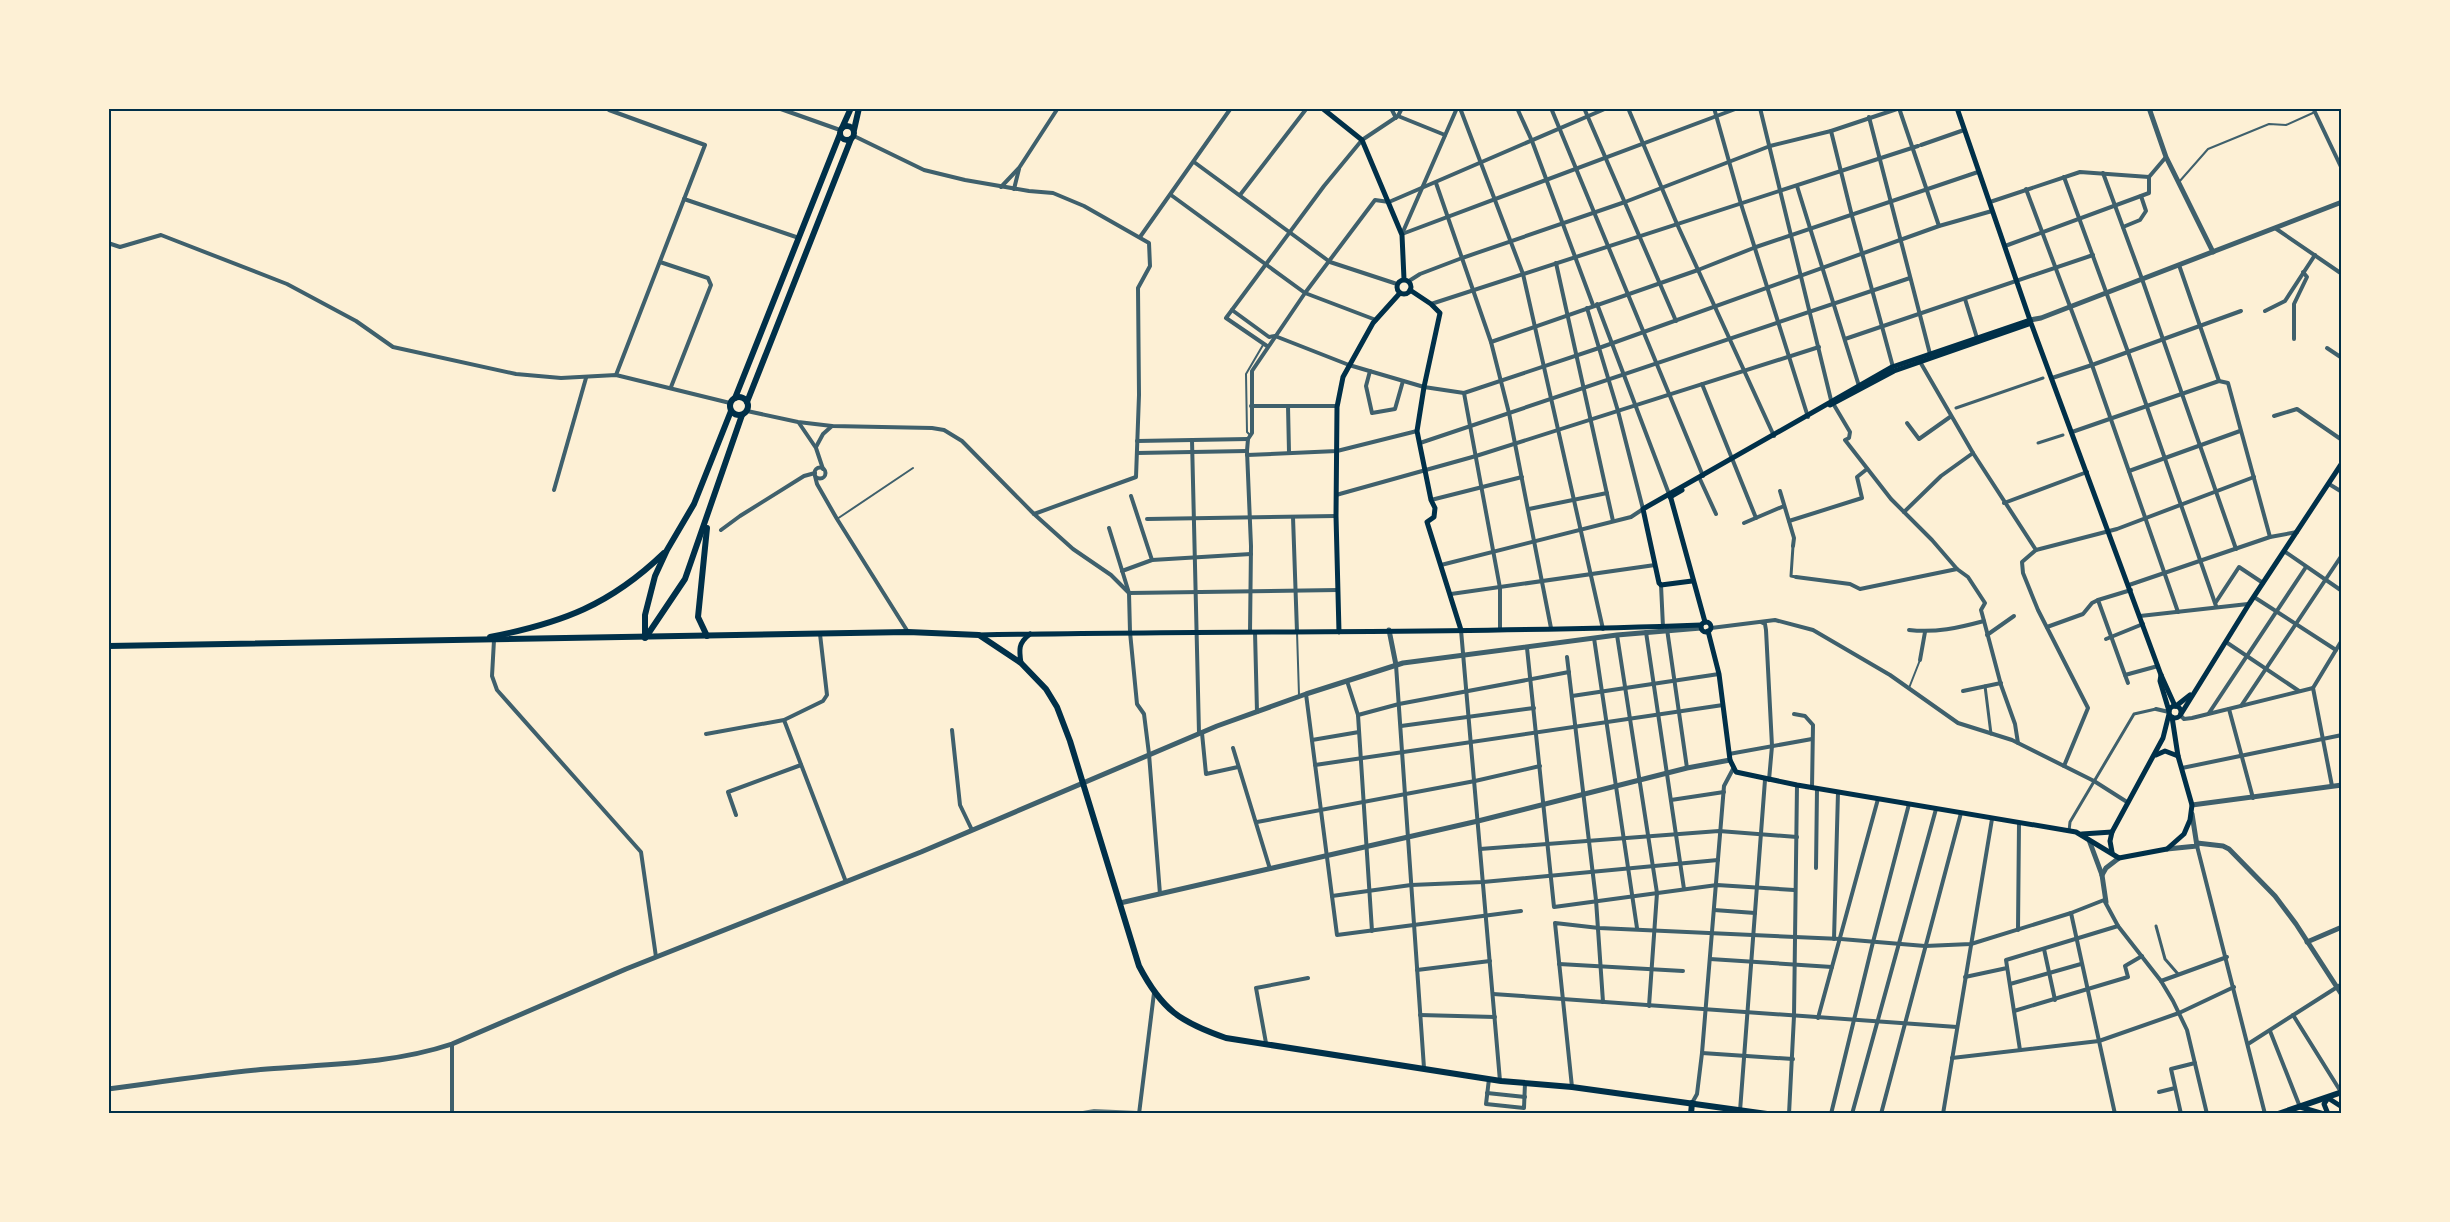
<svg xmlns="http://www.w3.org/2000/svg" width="2450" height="1222" font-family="Ubuntu,sans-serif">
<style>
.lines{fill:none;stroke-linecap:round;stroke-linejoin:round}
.service{stroke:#3f606c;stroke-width:2}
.pedestrian{stroke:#3f606c;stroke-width:3}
.minor{stroke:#3f606c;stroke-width:4}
.tertiary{stroke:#3f606c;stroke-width:5}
.secondary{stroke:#003049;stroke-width:5}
.primary{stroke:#003049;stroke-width:6}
.rail{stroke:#657d81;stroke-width:2}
.neatline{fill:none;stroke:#003049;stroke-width:2}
</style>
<rect width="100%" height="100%" fill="#fdf0d5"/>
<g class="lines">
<g class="service">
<polyline points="2179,182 2208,149 2269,124 2286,125 2315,112"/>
<polyline points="1250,435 1247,432 1246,374 1263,345"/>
<polyline points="837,519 913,468"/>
<polyline points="1297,632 1299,695"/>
<polyline points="1909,688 1920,660"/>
</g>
<g class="pedestrian">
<polyline points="1956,408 2043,378"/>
<polyline points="2038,443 2063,435"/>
<polyline points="1793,546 1791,576 1796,577"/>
<polyline points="1985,686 1991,734"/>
<polyline points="2069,831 2070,822 2134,714 2156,709"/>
<polyline points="2156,926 2165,959 2178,974"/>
</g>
<g class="minor">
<polyline points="610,108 609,110 705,145 616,375"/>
<polyline points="778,108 840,130"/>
<polyline points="1391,108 1396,118"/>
<polyline points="1460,108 1523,274 1603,629"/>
<polyline points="1517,108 1532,141 1593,305"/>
<polyline points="1551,108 1703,476"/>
<polyline points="1584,108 1676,321"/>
<polyline points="1628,108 1677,224 1774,436"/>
<polyline points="1714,108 1741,204 1808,417"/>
<polyline points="1760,108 1831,400 1850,432 1849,438 1845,440 1891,499 1932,540 1957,569 1968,577 1985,603 1981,610 1984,621 2001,685 2015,724 2018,743"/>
<polyline points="1899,108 1939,226"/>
<polyline points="2313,108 2342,169"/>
<polyline points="1398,116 1445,135"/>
<polyline points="1869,117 1930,354"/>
<polyline points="1831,131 1852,216 1893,367"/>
<polyline points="854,136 924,170 965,180 1029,191 1053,193 1084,206 1149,243 1150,266 1138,288 1139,395 1136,477 1034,514"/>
<polyline points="1921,145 1964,130"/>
<polyline points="1194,162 1330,262 1397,284"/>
<polyline points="2103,173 2142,279 2236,549"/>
<polyline points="2064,177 2128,352 2216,606"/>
<polyline points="1436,183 1491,342 1509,413 1551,628"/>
<polyline points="1797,186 1859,386"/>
<polyline points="1001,187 1019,168 1058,108"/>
<polyline points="1014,189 1019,169"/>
<polyline points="2026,189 2092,365 2178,612"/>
<polyline points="1171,195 1305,293 1376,320"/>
<polyline points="1240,195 1307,108"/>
<polyline points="684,199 799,238"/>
<polyline points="1990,202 2080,172 2149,177 2166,157"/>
<polyline points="2123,227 2140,220 2146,211 2141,196"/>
<polyline points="2275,228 2342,274"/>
<polyline points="1402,234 1738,108"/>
<polyline points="1402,234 1457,108"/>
<polyline points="1140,237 1231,108"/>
<polyline points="108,243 120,247 161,235 287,284 356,321 393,347 516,374 561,378 616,375 730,403"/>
<polyline points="2005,246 2149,193 2149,177"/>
<polyline points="660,262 708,278 711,285 671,387"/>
<polyline points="1556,263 1613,521"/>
<polyline points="2179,265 2219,381 2228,383 2270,537"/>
<polyline points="1409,281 1420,274 1462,258 1625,202 1770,146 1831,131 1900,108"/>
<polyline points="1965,299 1977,338"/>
<polyline points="1431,304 1918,146"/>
<polyline points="1597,304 1669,494"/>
<polyline points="1232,310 1269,337 1275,336 1349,365 1424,387 1464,393 1599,348 1939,226 1992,211"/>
<polyline points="2265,311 2285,301 2315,255"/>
<polyline points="1845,339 2093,255"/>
<polyline points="2294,339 2294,304 2307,277 2303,272"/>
<polyline points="1491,342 1698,270 1756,247 1978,172"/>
<polyline points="1267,346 1226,318 1324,186 1362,140 1398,116 1402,108"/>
<polyline points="2327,348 2342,358"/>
<polyline points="1919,360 1973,453 2036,550"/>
<polyline points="1370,371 1366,386 1372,413 1395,409 1403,381"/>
<polyline points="2052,378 2092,365 2241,311"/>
<polyline points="1702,384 1756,518"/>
<polyline points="1464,393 1500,588 1500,629"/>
<polyline points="1251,406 1337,406"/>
<polyline points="1288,406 1289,452"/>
<polyline points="747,411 798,422 832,426 932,428 944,430 962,441 1034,514 1073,549 1111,575 1129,593 1130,632 1137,704 1144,714 1149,754 1160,894"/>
<polyline points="2274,416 2297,409 2342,440"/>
<polyline points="799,423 816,448 823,469"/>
<polyline points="1907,423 1919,439 1950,417"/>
<polyline points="2072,432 2219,381"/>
<polyline points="1192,440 1199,733"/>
<polyline points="1137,441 1248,439"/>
<polyline points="1420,443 1910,278"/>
<polyline points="816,447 823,434 832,426"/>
<polyline points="1137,453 1247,451"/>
<polyline points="1247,455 1337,451 1417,431"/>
<circle cx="820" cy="473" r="5.5"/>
<polyline points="2129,471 2240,431"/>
<polyline points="815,476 817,484 837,519 908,632"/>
<polyline points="1699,477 1716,514"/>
<polyline points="2329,484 2342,492"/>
<polyline points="554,490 586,378"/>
<polyline points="1780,491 1794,538 1793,546"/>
<polyline points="1336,495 1476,456 1819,347"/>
<polyline points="1431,500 1522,477"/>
<polyline points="2004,503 2087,472"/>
<polyline points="1529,509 1607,493"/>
<polyline points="1904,512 1941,476 1973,453"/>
<polyline points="1293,517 1297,632"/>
<polyline points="1147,519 1336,516"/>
<polyline points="1789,521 1862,498 1857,477 1867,469"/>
<polyline points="1744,523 1784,506"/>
<polyline points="1109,528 1129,593 1338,590"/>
<polyline points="721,530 740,516 804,476 815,473"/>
<polyline points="2284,551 2342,591"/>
<polyline points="1152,560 1251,554"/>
<polyline points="1441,565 1631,517 1643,509 1618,411 1587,308"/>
<polyline points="1122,571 1152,560 1131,496"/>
<polyline points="1796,577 1850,584 1860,589 1957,569"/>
<polyline points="1661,585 1663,627"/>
<polyline points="2129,585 2270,537 2297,532"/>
<polyline points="1451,594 1655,565"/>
<polyline points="2254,597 2336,650"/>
<polyline points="2098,600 2125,675 2158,666"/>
<polyline points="2216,602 2239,567 2263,583"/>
<polyline points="2140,616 2248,604"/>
<polyline points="1761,622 1765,624 1766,630 1772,746 1769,780"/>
<polyline points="2047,627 2083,614 2092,603 2098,600 2131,590"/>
<polyline points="1711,628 1775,620 1813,630 1890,675 1958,723 2012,740 2094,781 2127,802"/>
<polyline points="1667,629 1687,768"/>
<polyline points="1461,630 1500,1081"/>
<path d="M 1909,630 C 1936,633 1958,628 1984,621"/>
<polyline points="1250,632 1251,546 1247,451 1248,439 1252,433 1252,371 1305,293 1375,200 1389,202 1607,108"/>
<polyline points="1255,632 1257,712"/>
<polyline points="1646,632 1684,889"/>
<polyline points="1617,635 1657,893 1649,1006"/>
<polyline points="1987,635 2014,616"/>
<polyline points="1594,638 1637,928"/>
<polyline points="2106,639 2143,624"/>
<polyline points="494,640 492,676 497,690 641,852 656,957"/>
<polyline points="2226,642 2299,691"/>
<polyline points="1527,648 1554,907 1717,885 1794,890"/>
<polyline points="1567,657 1596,900 1603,1002"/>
<polyline points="1920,660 1925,632"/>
<polyline points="1396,665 1424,1068"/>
<polyline points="2125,675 2128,683"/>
<polyline points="1347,681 1358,715 1372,931"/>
<polyline points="1963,691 2001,683"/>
<polyline points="1306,694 1337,935 1521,911"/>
<polyline points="1572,696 1719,674"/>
<polyline points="2241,706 2342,555"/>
<polyline points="2156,709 2169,712"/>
<polyline points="2229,709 2253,798"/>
<polyline points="2209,713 2306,567"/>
<polyline points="1794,714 1805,716 1813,725 1812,788"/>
<polyline points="1358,715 1399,704 1569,672"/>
<polyline points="2180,715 2184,719 2192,718 2313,688"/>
<polyline points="784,720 846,882"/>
<polyline points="1401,726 1534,708"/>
<polyline points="952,730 960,805 972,830"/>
<polyline points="1202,733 1206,774 1238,767"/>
<polyline points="706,734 784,720 823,701 827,695 820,634"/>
<polyline points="1312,740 1359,732"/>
<polyline points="1233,748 1270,869"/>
<polyline points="1729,754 1812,739"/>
<polyline points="1315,765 1723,705"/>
<polyline points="2064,766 2088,708 2038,610 2023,573 2022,562 2036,550 2117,529 2254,477"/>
<polyline points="2182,768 2342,735"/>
<polyline points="2332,786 2313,688 2342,640"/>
<polyline points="1671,800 1724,792"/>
<polyline points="736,815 728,792 801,765"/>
<polyline points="1257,822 1475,781 1540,766"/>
<polyline points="2197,846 2265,1114"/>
<polyline points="1480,849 1719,831 1797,837"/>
<polyline points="1816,868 1817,789"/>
<polyline points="1332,896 1411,885 1483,882 1718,860"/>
<polyline points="1714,910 1755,913"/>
<polyline points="2071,913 2115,1114"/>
<polyline points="2018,930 2019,823"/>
<polyline points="1834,939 1838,792"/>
<polyline points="2044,949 2055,1000"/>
<polyline points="1710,959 1832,967"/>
<polyline points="1559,964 1683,971"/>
<polyline points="1417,970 1490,961"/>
<polyline points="1965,977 2007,968"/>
<polyline points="2161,981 2227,957"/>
<polyline points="2010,984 2081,964"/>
<polyline points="1493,994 1957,1027"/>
<polyline points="2014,1011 2128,977 2125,966 2142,956"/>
<polyline points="1420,1015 1495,1017"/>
<polyline points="2293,1015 2341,1092"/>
<polyline points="1818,1018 1878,799"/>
<polyline points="2270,1031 2300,1107"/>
<polyline points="1266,1043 1256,988 1308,978"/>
<polyline points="452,1044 452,1114"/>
<polyline points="2248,1044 2342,984"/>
<polyline points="2020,1050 2006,960 2118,926"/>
<polyline points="1702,1053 1793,1059"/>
<polyline points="1952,1058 2099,1041 2179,1013 2234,987"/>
<polyline points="1489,1079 1486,1104 1524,1108 1525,1083"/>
<polyline points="1572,1087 1555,923 1599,928 1841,939 1925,946 1971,944 2071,913 2104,900 2118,926 2161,981 2173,1001 2187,1030 2207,1114"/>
<polyline points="2159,1092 2175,1088"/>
<polyline points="1487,1093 1525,1097"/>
<polyline points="1692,1103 1697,1094 1702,1053 1724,786 1733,769"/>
<polyline points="1740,1111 1765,780"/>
<polyline points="1139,1114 1154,993"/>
<polyline points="1789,1114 1794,1016 1797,785"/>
<polyline points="1831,1114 1873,942 1909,804"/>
<polyline points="1852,1114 1936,809"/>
<polyline points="1881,1114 1961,813"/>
<polyline points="1943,1114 1992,819"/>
<polyline points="2181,1114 2171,1069 2195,1063"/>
</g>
<g class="tertiary">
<polyline points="2149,108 2166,157 2213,252"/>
<polyline points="2030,320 2041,318 2342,202"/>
<polyline points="1389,630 1396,665"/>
<polyline points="2192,805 2342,785"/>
<polyline points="2089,840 2102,875 2106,902"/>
<polyline points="2197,843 2223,846 2229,849 2275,896 2296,924 2342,995"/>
<polyline points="2167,849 2197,846 2192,814"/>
<polyline points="2102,875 2106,868 2119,858"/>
<polyline points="1120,903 1478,821 1687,768 1730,760"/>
<polyline points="2307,942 2342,927"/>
<path d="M 108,1089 C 161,1082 213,1074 267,1069 C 329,1064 392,1064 452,1044 L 626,969 L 921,852 L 1217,726 L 1306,694 L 1403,663 L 1617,635 L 1701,628"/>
</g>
<g class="secondary">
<polyline points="1322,108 1362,140 1402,235 1404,279"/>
<polyline points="1957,108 2031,323 2161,675 2175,706"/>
<circle cx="1404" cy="287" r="7"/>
<polyline points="1410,290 1431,304 1440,313 1424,387 1417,431 1431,500 1435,508 1434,517 1427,522 1461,630"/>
<polyline points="1830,405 1894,371 2029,324"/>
<polyline points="1670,495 1705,622"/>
<polyline points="1670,497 1682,490"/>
<polyline points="1692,581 1661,585 1659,583 1643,509 1892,367 2030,320"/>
<circle cx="1706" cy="627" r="5"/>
<polyline points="1708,631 1719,674 1730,760 1736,772 1797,785 2076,832 2119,858 2167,849 2184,834 2190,820 2192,805 2178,756 2172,717"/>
<polyline points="1339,632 1336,516 1337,407 1343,377 1373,323 1400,293"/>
<path d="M 979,635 C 1220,630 1461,634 1701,625"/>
<path d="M 1021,663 C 1019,650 1018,643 1030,634"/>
<polyline points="2161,675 2160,681 2169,711"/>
<circle cx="2175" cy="712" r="6"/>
<polyline points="2176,706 2190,695"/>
<polyline points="2181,714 2249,604 2342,463"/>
<polyline points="2156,755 2165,751 2178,756"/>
<polyline points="2082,834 2112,832"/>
<polyline points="2112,852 2110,841 2112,832 2163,738 2169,714"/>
<polyline points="2300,1107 2324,1114"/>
<polyline points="2328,1114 2324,1104 2328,1098 2342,1107"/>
</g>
<g class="primary">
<circle cx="847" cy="133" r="7"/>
<polyline points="842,128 851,108"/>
<polyline points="854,130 859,108"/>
<circle cx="739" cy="406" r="9"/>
<polyline points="735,398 840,134"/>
<polyline points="747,402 851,139"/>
<polyline points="707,528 698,617 707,636"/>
<path d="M 490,637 C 562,623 610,605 664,553"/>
<polyline points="646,637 685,579 742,415"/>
<polyline points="645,638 645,615 655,576 667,550 694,504 731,411"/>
<path d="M 108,646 L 908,632 L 979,635 L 1021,663 L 1046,689 L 1057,707 L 1070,741 L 1139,966 C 1162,1010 1180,1022 1226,1038 L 1501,1081 L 1572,1087 L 1767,1114"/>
<polyline points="1691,1114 1692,1103"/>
<polyline points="2278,1114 2342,1092"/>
</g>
<polyline class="rail" points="1072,1114 1094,1110 1181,1114"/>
</g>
<rect width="2450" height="1222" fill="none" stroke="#fdf0d5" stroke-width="219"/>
<rect x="110" y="110" width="2230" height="1002" class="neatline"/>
</svg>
